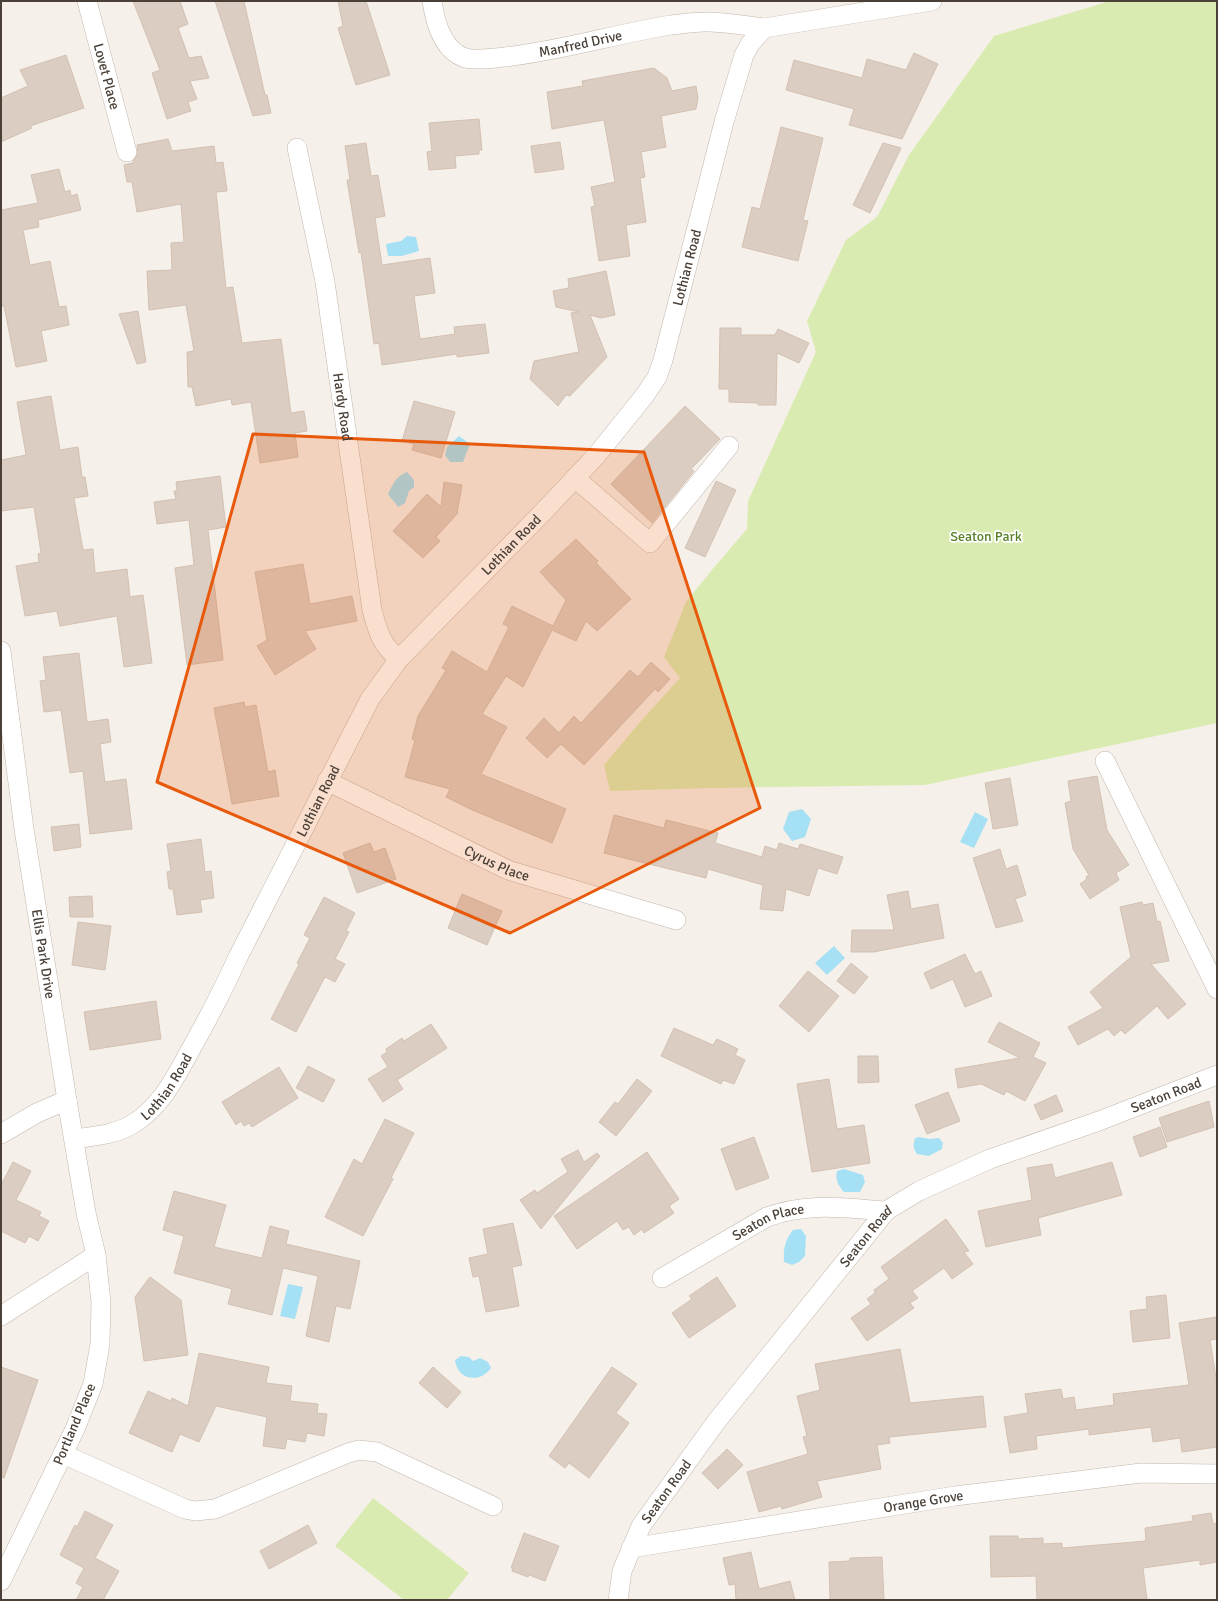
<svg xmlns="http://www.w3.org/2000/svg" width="1218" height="1601" font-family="Signika,sans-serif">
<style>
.green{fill:#daebb2}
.water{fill:#a5e0f4}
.building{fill:#dbcdc2;stroke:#d3c1b2}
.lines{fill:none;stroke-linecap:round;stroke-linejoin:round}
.street-casing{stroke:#c2b7ac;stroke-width:20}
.street{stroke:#fff;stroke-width:19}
.marked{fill:#e8590c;fill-opacity:0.2;stroke:#e8590c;stroke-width:3;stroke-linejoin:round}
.labels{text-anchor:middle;stroke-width:3.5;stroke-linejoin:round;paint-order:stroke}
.street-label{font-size:14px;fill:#4a4038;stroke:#fff}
.park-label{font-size:14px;fill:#567f27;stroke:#fff}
</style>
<rect width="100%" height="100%" fill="#f6f0ea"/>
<g class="green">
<polygon points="1110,1 1217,1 1217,723 925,785 710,788 610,791 604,765 641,721 680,678 664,657 686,602 716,565 747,529 748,501 816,352 807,321 846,240 877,217 909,155 994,36"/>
<polygon points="373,1498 469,1573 447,1600 404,1600 335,1546"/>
</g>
<g class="water">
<polygon points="407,236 416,237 419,251 402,256 388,256 386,244 401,241"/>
<polygon points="459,436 470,444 463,462 450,462 445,455 447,447"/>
<path d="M 407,472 L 414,480 L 414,487 L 409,491 L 405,503 L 398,507 C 395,501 392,501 388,494 C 393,484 396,476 407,472 Z"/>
<polygon points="802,809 811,819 805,837 792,841 783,829 789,812"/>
<polygon points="975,812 988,819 974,848 960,842"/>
<polygon points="834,946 845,958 827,975 815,963"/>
<path d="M 919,1137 L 930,1139 L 939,1138 L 943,1143 L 942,1149 L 929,1156 L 917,1154 C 913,1148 913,1145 915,1138 Z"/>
<path d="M 844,1169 L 863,1175 L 865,1182 L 860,1192 L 844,1192 C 838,1185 835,1180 837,1171 Z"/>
<path d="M 801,1229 L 806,1236 L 805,1256 L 799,1262 L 792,1265 L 784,1262 C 783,1249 785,1240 793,1230 Z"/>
<polygon points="288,1284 303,1287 295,1319 280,1316"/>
<path d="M 461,1356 L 469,1357 L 473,1361 L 480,1358 L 488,1362 L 491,1368 C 480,1384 457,1380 455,1360 Z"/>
</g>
<g class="building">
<polygon points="133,1 180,1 188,24 178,28 189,58 201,56 209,78 190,81 197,99 188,102 191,111 167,119 152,73 160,70"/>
<polygon points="215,1 244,1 265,95 267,95 271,113 253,116"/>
<polygon points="338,1 366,1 390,75 356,85 338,28 343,26"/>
<polygon points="914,53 938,64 902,139 849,125 854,109 786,90 794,60 862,78 867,59 906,70"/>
<polygon points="66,55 84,108 30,126 32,128 1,142 1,98 28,86 20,70"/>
<polygon points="654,68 667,78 672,91 696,86 698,98 696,109 661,116 666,147 641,152 645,177 640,178 646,222 626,225 630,256 599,261 591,207 595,206 591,187 615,182 604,120 552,129 547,92 583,86 582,81"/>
<polygon points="479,119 482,150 479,150 479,154 455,156 456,168 429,170 427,152 432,151 429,123"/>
<polygon points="781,127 823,138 803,220 808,221 798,261 742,247 752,207 760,209"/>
<polygon points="168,139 172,151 214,146 216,163 223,162 227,191 216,192 226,288 233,287 242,343 281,339 291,413 304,411 307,431 295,433 298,457 260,463 251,402 232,405 231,399 196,406 192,387 188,387 187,352 194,351 186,305 149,310 147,271 172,270 171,243 184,242 181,204 137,212 132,182 127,182 124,165 133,163 133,161 138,154 137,145"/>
<polygon points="560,142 564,169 535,173 531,146"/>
<polygon points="366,143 371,176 378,175 385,216 375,218 382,265 430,258 435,293 414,296 420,339 455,334 454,327 485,324 489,353 457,357 457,354 382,365 379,343 374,344 361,252 359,253 347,180 350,180 345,146"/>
<polygon points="883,143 901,148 870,213 853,205"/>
<polygon points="59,169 65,192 70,190 71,196 77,194 81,210 38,220 39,227 23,230 30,265 50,261 59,307 66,306 69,325 41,331 47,361 16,367 4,306 1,306 1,210 38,203 31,175"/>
<polygon points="606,271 615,315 601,318 590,315 607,357 570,396 566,395 558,406 530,379 534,361 579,352 571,313 579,312 556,307 553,291 569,288 568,279"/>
<polygon points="138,311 146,362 137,364 119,314"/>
<polygon points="720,328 741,328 741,335 775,335 778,329 809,343 799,363 777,353 776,405 758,405 758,403 729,402 729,389 719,389"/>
<polygon points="51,396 60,450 78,447 82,477 85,477 88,496 74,498 83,550 93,549 95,573 127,569 130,597 143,595 152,663 124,667 117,616 60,626 57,611 25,616 16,566 39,562 38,554 41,553 34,507 1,511 1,460 26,455 17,402"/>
<polygon points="414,401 455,412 441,458 412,450 414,444 402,441"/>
<polygon points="685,406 720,439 691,469 694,471 652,523 611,484"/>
<polygon points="220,476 226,527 208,530 223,660 187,665 175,568 194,565 189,520 157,524 154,502 176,499 174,491 177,491 176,482"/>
<polygon points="716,481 736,490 705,557 685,548"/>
<polygon points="444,482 462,485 457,514 436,537 440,541 423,558 393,531 427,494 441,507"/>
<polygon points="576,539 598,561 596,563 631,599 597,631 586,621 576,641 552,630 523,687 506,676 482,714 507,727 481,774 566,809 552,843 470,809 446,797 450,789 405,777 415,740 412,739 418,716 446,670 442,668 452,651 487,672 509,627 503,624 512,606 553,626 566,600 540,572"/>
<polygon points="303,564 310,604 352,596 357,621 305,631 316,649 275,675 257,646 267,640 255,572"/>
<polygon points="79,653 87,722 108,719 111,742 100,744 105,782 126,779 132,829 90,834 83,771 70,773 61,710 44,712 40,681 46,680 43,657"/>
<polygon points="651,662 670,679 658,692 655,689 584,765 561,744 547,758 526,738 544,718 559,733 574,716 581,723 630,670 638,677"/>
<polygon points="244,702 245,707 256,705 268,772 275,770 279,796 232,804 214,708"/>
<polygon points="1097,776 1107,830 1129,865 1116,873 1119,880 1090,899 1080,884 1087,879 1086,877 1089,875 1073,849 1065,803 1071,801 1068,781"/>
<polygon points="1010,778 1018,825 993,829 985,783"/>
<polygon points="614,815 664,828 666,820 718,833 715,843 762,857 765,846 777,850 779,843 798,849 800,844 843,857 837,874 818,868 809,896 786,889 783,911 760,909 763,885 708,869 706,878 604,853"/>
<polygon points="79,824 81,847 54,851 51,827"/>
<polygon points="201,839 205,872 211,871 214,898 200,900 202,912 177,915 173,889 169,889 167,872 171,871 167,844"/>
<polygon points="370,843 374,852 385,848 396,879 357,893 343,853"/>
<polygon points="1000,849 1006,869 1017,865 1026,895 1015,899 1023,921 996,928 973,858"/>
<polygon points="908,891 911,909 938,904 944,938 874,952 851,952 852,930 894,930 887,895"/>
<polygon points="462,894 502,911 487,945 448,928"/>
<polygon points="92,896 93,917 70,917 69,897"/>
<polygon points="324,897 355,913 346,931 349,932 335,959 345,964 335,982 325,977 296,1032 271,1019 299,964 297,963 310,938 304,935"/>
<polygon points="1142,902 1143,905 1153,903 1157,922 1160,921 1169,961 1151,964 1186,1004 1168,1019 1157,1006 1125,1034 1121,1030 1114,1036 1108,1029 1078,1045 1068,1027 1103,1008 1090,992 1131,957 1120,907"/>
<polygon points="78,922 111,926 105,970 72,965"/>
<polygon points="965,954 975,974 981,971 992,996 965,1007 953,979 931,989 924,973"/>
<polygon points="851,963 868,977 854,994 837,981"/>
<polygon points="808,971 839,996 809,1032 779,1006"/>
<polygon points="156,1001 161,1039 90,1050 84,1012"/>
<polygon points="999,1022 1040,1043 1033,1057 1046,1063 1025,1101 1006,1091 1004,1095 981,1084 958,1088 955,1069 1020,1058 988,1042"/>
<polygon points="431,1024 447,1048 397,1080 403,1089 383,1102 368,1079 388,1067 381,1056 387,1052 386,1049 402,1038 404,1041"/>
<polygon points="674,1028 713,1045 717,1039 738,1049 735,1055 745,1060 734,1084 723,1080 721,1084 661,1056"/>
<polygon points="858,1056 878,1056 879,1082 858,1083"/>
<polygon points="308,1066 335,1080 323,1102 296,1088"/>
<polygon points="279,1067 298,1098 252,1127 249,1123 244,1126 241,1121 236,1125 222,1102"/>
<polygon points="637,1079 652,1091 616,1136 599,1122 615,1102 618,1104"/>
<polygon points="829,1079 837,1129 864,1125 870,1163 812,1172 797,1084"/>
<polygon points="948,1092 960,1121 927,1134 915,1105"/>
<polygon points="1056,1095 1063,1111 1041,1120 1034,1105"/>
<polygon points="1209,1101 1214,1127 1167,1142 1159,1118"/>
<polygon points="385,1119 414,1133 391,1178 393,1179 363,1236 325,1217 354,1159 362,1164"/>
<polygon points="1160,1127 1167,1147 1140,1157 1133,1137"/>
<polygon points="754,1137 769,1178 736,1190 721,1149"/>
<polygon points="578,1150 584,1162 597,1153 600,1156 541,1229 520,1200 535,1190 537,1193 568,1172 561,1159"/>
<polygon points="647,1152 679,1199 669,1206 674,1213 644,1233 642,1229 634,1235 629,1227 623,1230 617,1221 577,1249 554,1216"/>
<polygon points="13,1162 31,1171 16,1200 41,1212 39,1216 49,1221 38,1241 29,1236 25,1243 1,1231 1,1185"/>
<polygon points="1112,1162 1122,1195 1038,1218 1041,1235 986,1247 978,1211 1032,1200 1027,1168 1052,1164 1055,1178"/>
<polygon points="174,1191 226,1205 214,1247 262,1258 270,1226 289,1231 286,1244 360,1261 350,1309 336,1306 329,1342 306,1336 318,1276 283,1268 272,1315 228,1304 232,1289 174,1273 184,1236 163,1230"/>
<polygon points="946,1219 969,1251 964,1252 973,1264 952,1279 944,1268 912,1291 918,1298 910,1303 914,1308 867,1341 851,1318 871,1304 867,1299 875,1293 874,1290 889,1279 881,1267"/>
<polygon points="513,1223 522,1265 512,1267 519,1306 486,1312 479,1276 473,1277 469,1258 488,1254 483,1229"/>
<polygon points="150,1277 181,1300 188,1355 144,1361 135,1297"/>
<polygon points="717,1277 736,1306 689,1338 672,1313 692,1299 689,1296"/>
<polygon points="1166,1295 1170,1338 1133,1342 1130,1311 1147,1309 1146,1297"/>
<polygon points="1217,1317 1217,1339 1210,1340 1217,1384 1217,1447 1182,1452 1180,1438 1153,1442 1151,1427 1089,1435 1089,1429 1036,1436 1037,1449 1010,1453 1004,1417 1028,1413 1025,1394 1061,1389 1063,1399 1074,1397 1076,1410 1114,1405 1113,1394 1189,1385 1179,1323"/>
<polygon points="900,1349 910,1403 983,1396 986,1427 889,1437 890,1443 877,1445 881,1469 817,1481 822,1497 782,1509 781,1506 759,1512 747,1472 808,1454 803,1437 807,1436 797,1396 820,1390 815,1364"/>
<polygon points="199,1353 269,1367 266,1383 292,1386 290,1401 318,1404 317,1413 327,1414 324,1436 307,1433 305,1442 287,1439 285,1449 263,1446 267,1417 216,1406 199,1442 180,1434 172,1452 129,1433 148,1391 171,1401 172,1398 188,1406"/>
<polygon points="1,1367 38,1380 4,1478 1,1477"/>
<polygon points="433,1367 461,1392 447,1408 419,1383"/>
<polygon points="612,1367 637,1384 616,1413 629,1423 589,1478 569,1463 565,1468 549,1456"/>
<polygon points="727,1449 743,1465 718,1489 702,1473"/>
<polygon points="85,1511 113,1525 95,1558 119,1571 103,1600 76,1600 83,1587 76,1583 84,1568 60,1555 75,1525 77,1527"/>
<polygon points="1211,1513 1213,1524 1217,1523 1217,1562 1200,1565 1200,1560 1143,1568 1147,1600 1037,1600 1036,1576 991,1577 990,1536 1018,1536 1018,1539 1043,1538 1043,1544 1062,1543 1062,1548 1146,1541 1145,1528 1193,1521 1192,1516"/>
<polygon points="308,1525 317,1543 269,1569 260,1551"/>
<polygon points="524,1533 559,1546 545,1581 529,1575 528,1577 512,1571 513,1568 511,1568"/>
<polygon points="751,1552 759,1589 790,1581 795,1600 736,1600 735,1584 729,1585 723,1558"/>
<polygon points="882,1557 884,1600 830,1600 829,1562 850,1561 850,1558"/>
</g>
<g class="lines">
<defs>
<g id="street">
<path id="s1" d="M 87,1 L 127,152"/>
<path id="s2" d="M 432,1 C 435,22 442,50 465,58 C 478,61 492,58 505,57 C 561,51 615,34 671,25 C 682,24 693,22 704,22 C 722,21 746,26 764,28"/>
<path id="s3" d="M 297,148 L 325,282 L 372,610 C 378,632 381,645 399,659"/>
<polyline points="575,478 650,543 729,446"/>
<path id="s4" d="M 1,651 L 24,829 L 67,1100 L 86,1213 L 96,1255 L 101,1302 L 100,1344 L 93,1384 L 75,1429 L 1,1581"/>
<polyline points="1105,761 1217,989"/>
<path id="s5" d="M 327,781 L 508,870 L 676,920"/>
<polyline points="1,1134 37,1113 67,1100"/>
<path id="s6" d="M 75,1139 C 93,1136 114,1135 131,1125 C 161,1108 176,1076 192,1047 C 209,1017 224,988 238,957 L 370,699 L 399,659 L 544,511 L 596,456 L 645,395 L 657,377 L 663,360 L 724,122 L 744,55 L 750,44 L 764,28 L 932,1"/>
<path id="s7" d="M 662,1278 L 767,1217 C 808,1202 844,1208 886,1211"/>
<polyline points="1,1316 96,1255"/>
<polyline points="63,1454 185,1509 195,1511 215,1509 348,1453 359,1450 377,1452 493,1506"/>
<path id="s8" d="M 631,1548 L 955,1496 L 1141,1473 L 1217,1474"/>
<path id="s9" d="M 618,1600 L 622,1571 L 641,1526 L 716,1422 L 886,1211 L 919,1191 L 990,1159 L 1099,1121 L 1217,1075"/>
</g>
</defs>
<use href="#street" class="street-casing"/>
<use href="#street" class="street"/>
</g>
<path class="marked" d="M 253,434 L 644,452 L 760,808 L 510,933 L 157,782 Z"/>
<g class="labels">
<g class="street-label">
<text dy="5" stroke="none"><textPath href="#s2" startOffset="186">Manfred Drive</textPath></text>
<text dy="5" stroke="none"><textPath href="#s1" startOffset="78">Lovet Place</textPath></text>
<text dy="5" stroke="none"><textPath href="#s6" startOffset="1095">Lothian Road</textPath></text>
<text dy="5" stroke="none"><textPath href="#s3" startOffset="263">Hardy Road</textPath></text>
<text dy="5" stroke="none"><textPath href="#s6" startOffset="759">Lothian Road</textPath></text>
<text dy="5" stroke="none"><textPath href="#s6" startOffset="435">Lothian Road</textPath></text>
<text dy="5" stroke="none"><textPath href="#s5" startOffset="189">Cyrus Place</textPath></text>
<text dy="5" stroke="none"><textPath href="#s4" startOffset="306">Ellis Park Drive</textPath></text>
<text dy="5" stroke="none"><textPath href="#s6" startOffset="111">Lothian Road</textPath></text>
<text dy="5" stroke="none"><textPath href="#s9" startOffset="781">Seaton Road</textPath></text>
<text dy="5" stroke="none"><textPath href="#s7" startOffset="121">Seaton Place</textPath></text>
<text dy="5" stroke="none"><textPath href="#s9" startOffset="445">Seaton Road</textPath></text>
<text transform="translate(74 1424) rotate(-67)" y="5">Portland Place</text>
<text dy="5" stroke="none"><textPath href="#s9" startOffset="121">Seaton Road</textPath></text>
<text dy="5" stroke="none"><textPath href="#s8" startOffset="296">Orange Grove</textPath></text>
</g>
<g class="park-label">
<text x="986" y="541">Seaton Park</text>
</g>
</g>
<rect width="1218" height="1601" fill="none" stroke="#4a4038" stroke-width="4"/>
</svg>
